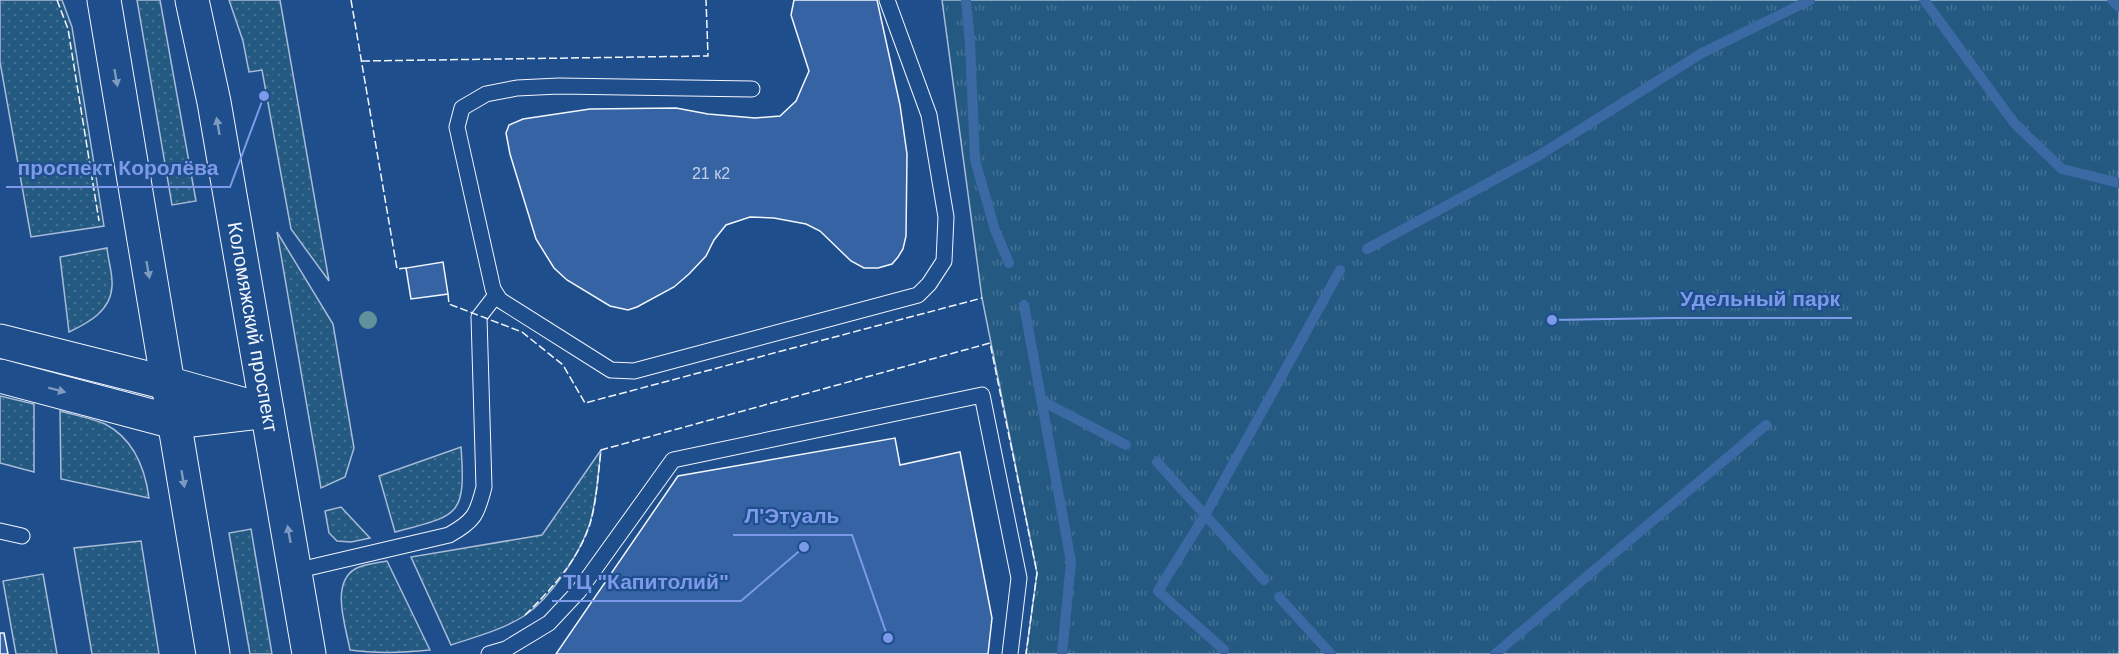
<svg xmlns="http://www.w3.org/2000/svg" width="2119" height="654" font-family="Arial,sans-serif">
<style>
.grass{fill:url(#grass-dots);stroke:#a8bbd7;stroke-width:1.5}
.park{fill:url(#park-tufts);stroke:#a8bbd7;stroke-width:1.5}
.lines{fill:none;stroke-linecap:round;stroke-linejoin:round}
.stream{stroke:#3b69a3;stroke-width:10}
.building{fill:#3563a3;stroke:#f2f6ff;stroke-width:1.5}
.lane-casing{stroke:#f2f6ff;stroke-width:17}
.secondary-casing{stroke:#f2f6ff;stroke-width:35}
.primary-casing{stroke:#f2f6ff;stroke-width:35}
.lane{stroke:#1f4e8c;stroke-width:15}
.secondary{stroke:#1f4e8c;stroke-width:33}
.primary{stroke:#1f4e8c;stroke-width:33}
.fence{stroke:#f2f6ff;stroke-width:1.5;stroke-dasharray:8 3;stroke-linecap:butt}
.tree{fill:#61919a}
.oneway{fill:#7e9ac0}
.labels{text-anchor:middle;stroke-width:4.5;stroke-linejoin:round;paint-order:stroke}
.number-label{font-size:16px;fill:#c3d1e8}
.street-label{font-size:20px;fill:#f2f6ff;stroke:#1f4e8c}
.leader{fill:none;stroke:#7d9aea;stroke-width:2}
.callout-dot{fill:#7d9aea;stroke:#1f4e8c;stroke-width:2}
.callout-label{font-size:21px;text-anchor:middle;font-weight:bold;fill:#7d9aea;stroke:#1f4e8c;stroke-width:4.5;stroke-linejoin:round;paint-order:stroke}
</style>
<defs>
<pattern id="grass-dots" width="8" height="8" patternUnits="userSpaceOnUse" patternTransform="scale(1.5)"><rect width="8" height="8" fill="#245a82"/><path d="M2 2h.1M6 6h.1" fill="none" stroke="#447295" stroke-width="1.8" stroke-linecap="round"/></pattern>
<pattern id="park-tufts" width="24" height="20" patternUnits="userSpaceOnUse" patternTransform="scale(1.5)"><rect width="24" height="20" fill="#245a82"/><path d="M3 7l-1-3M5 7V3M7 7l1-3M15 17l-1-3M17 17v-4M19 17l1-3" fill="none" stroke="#447295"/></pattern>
</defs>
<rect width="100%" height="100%" fill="#1f4e8c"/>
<g class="grass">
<polygon points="0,0 62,0 72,27 104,226 31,237 0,62"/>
<polygon points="137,0 160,0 196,201 172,205"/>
<polygon points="229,0 280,0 329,281 291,229 262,70 249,72 243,41"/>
<polygon points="277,232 333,324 354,448 345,477 321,488"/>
<path d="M 107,248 C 108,260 113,274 112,286 C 111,311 88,323 69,332 L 60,257 Z"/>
<polygon points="0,396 34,404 34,472 0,463"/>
<path d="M 60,411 C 74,415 91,418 105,424 C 134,439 145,468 149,498 L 61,479 Z"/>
<path d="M 461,447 C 466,517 459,515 395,532 L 379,476 Z"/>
<path d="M 601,450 C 598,474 597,499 590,523 C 580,554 551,598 524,616 C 502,630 475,637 451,645 L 411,557 L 542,535 Z"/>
<polygon points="341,507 370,538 351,542 337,541 329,533 325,511"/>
<polygon points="251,529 272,654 250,654 229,533"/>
<polygon points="141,541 159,654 92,654 74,548"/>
<path d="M 387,561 L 430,650 C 402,653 377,654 350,650 C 346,627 330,584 355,569 C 363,564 378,563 387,561 Z"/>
<polygon points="43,574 57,654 16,654 3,581"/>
</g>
<polygon class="park" points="942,0 2119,0 2119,654 1026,654 1037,573 982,298"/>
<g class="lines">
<g class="stream">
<polyline points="966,0 970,43 975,160 995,230 1009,263"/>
<polyline points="1924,0 2015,124 2062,169 2119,183"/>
<polyline points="2112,0 2119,7"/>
<polyline points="1367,249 1538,156 1702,53 1810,0"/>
<polyline points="1024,305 1071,562 1062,654"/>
<polyline points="1042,401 1126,445"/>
<polyline points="1157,462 1264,580"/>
<polyline points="1279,597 1331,654"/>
<polyline points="1224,650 1158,591 1205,515 1340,270"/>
<polyline points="1495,654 1766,425"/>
</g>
</g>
<g class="building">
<polygon points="794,0 877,0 900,105 907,154 906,236 903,249 898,257 892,264 878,268 864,268 851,261 820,231 806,224 774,218 750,217 726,225 714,240 706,256 689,274 674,287 637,307 628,310 610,306 567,280 554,268 536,239 510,154 506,133 509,125 523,119 590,109 676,108 708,114 755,118 780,116 796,101 809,71 791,15"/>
<polygon points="443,262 448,294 411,299 406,268"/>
<polygon points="895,438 900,465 960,452 992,618 988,654 556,654 678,476"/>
<polygon points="0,633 4,633 8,654 0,654"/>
</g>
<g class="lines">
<defs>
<g id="lane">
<polyline points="752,89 559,86 517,88 486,94 462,108 457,127 493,289 500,300 611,370 634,371 918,295 929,284 944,261 946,217 929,115 887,0"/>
<polyline points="0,531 22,536"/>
<path d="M 295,571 L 449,535 C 474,521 477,515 484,487 L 479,317 L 496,295"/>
<polyline points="489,654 506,649 549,623 578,592 673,460 982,395 1019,578 1010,654"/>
</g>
<g id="secondary">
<polyline points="0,341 167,383 267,411"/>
<polyline points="0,376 174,422 251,413"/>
</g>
<g id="primary">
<polyline points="104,0 213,654"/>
<polyline points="192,0 214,102 309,654"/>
</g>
</defs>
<use href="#lane" class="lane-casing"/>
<use href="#secondary" class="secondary-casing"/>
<use href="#primary" class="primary-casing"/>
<use href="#lane" class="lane"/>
<use href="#secondary" class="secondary"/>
<use href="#primary" class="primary"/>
<g class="fence">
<polyline points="57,0 68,29 99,221"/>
<polyline points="351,0 397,269 406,268"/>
<polyline points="362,61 708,56 706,0"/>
<polyline points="448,294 449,304 522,332 563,365 585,403 982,298"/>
<path d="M 525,615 C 552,589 578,560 590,524 C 597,500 598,474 601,450 L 990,343 L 1037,573 L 1026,654"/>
</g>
</g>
<circle class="tree" cx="368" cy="320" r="9"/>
<defs><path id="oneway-solid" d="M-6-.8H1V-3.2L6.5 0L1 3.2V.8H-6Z" transform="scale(1.5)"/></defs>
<g class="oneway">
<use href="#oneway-solid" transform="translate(116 78) rotate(80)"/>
<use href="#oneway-solid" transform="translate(218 126) rotate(-100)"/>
<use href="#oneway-solid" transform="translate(148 270) rotate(80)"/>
<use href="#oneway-solid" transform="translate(57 390) rotate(15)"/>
<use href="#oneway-solid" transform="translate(183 479) rotate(80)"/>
<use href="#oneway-solid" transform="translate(289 534) rotate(-100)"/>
</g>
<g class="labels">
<g class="number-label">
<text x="711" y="179">21 к2</text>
</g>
<g class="street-label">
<text transform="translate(253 327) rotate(80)" y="7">Коломяжский проспект</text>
</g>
</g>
<path class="leader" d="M264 96L230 187H6M1552 320L1668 318H1852M888 638L852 535H733M804 547L741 601H552"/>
<g class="callout-dot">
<circle cx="264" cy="96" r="6"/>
<circle cx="1552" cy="320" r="6"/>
<circle cx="888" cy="638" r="6"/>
<circle cx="804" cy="547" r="6"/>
</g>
<g class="callout-label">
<text x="118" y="175">проспект Королёва</text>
<text x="1760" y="306">Удельный парк</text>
<text x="792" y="523">Л'Этуаль</text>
<text x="646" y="589">ТЦ "Капитолий"</text>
</g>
</svg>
